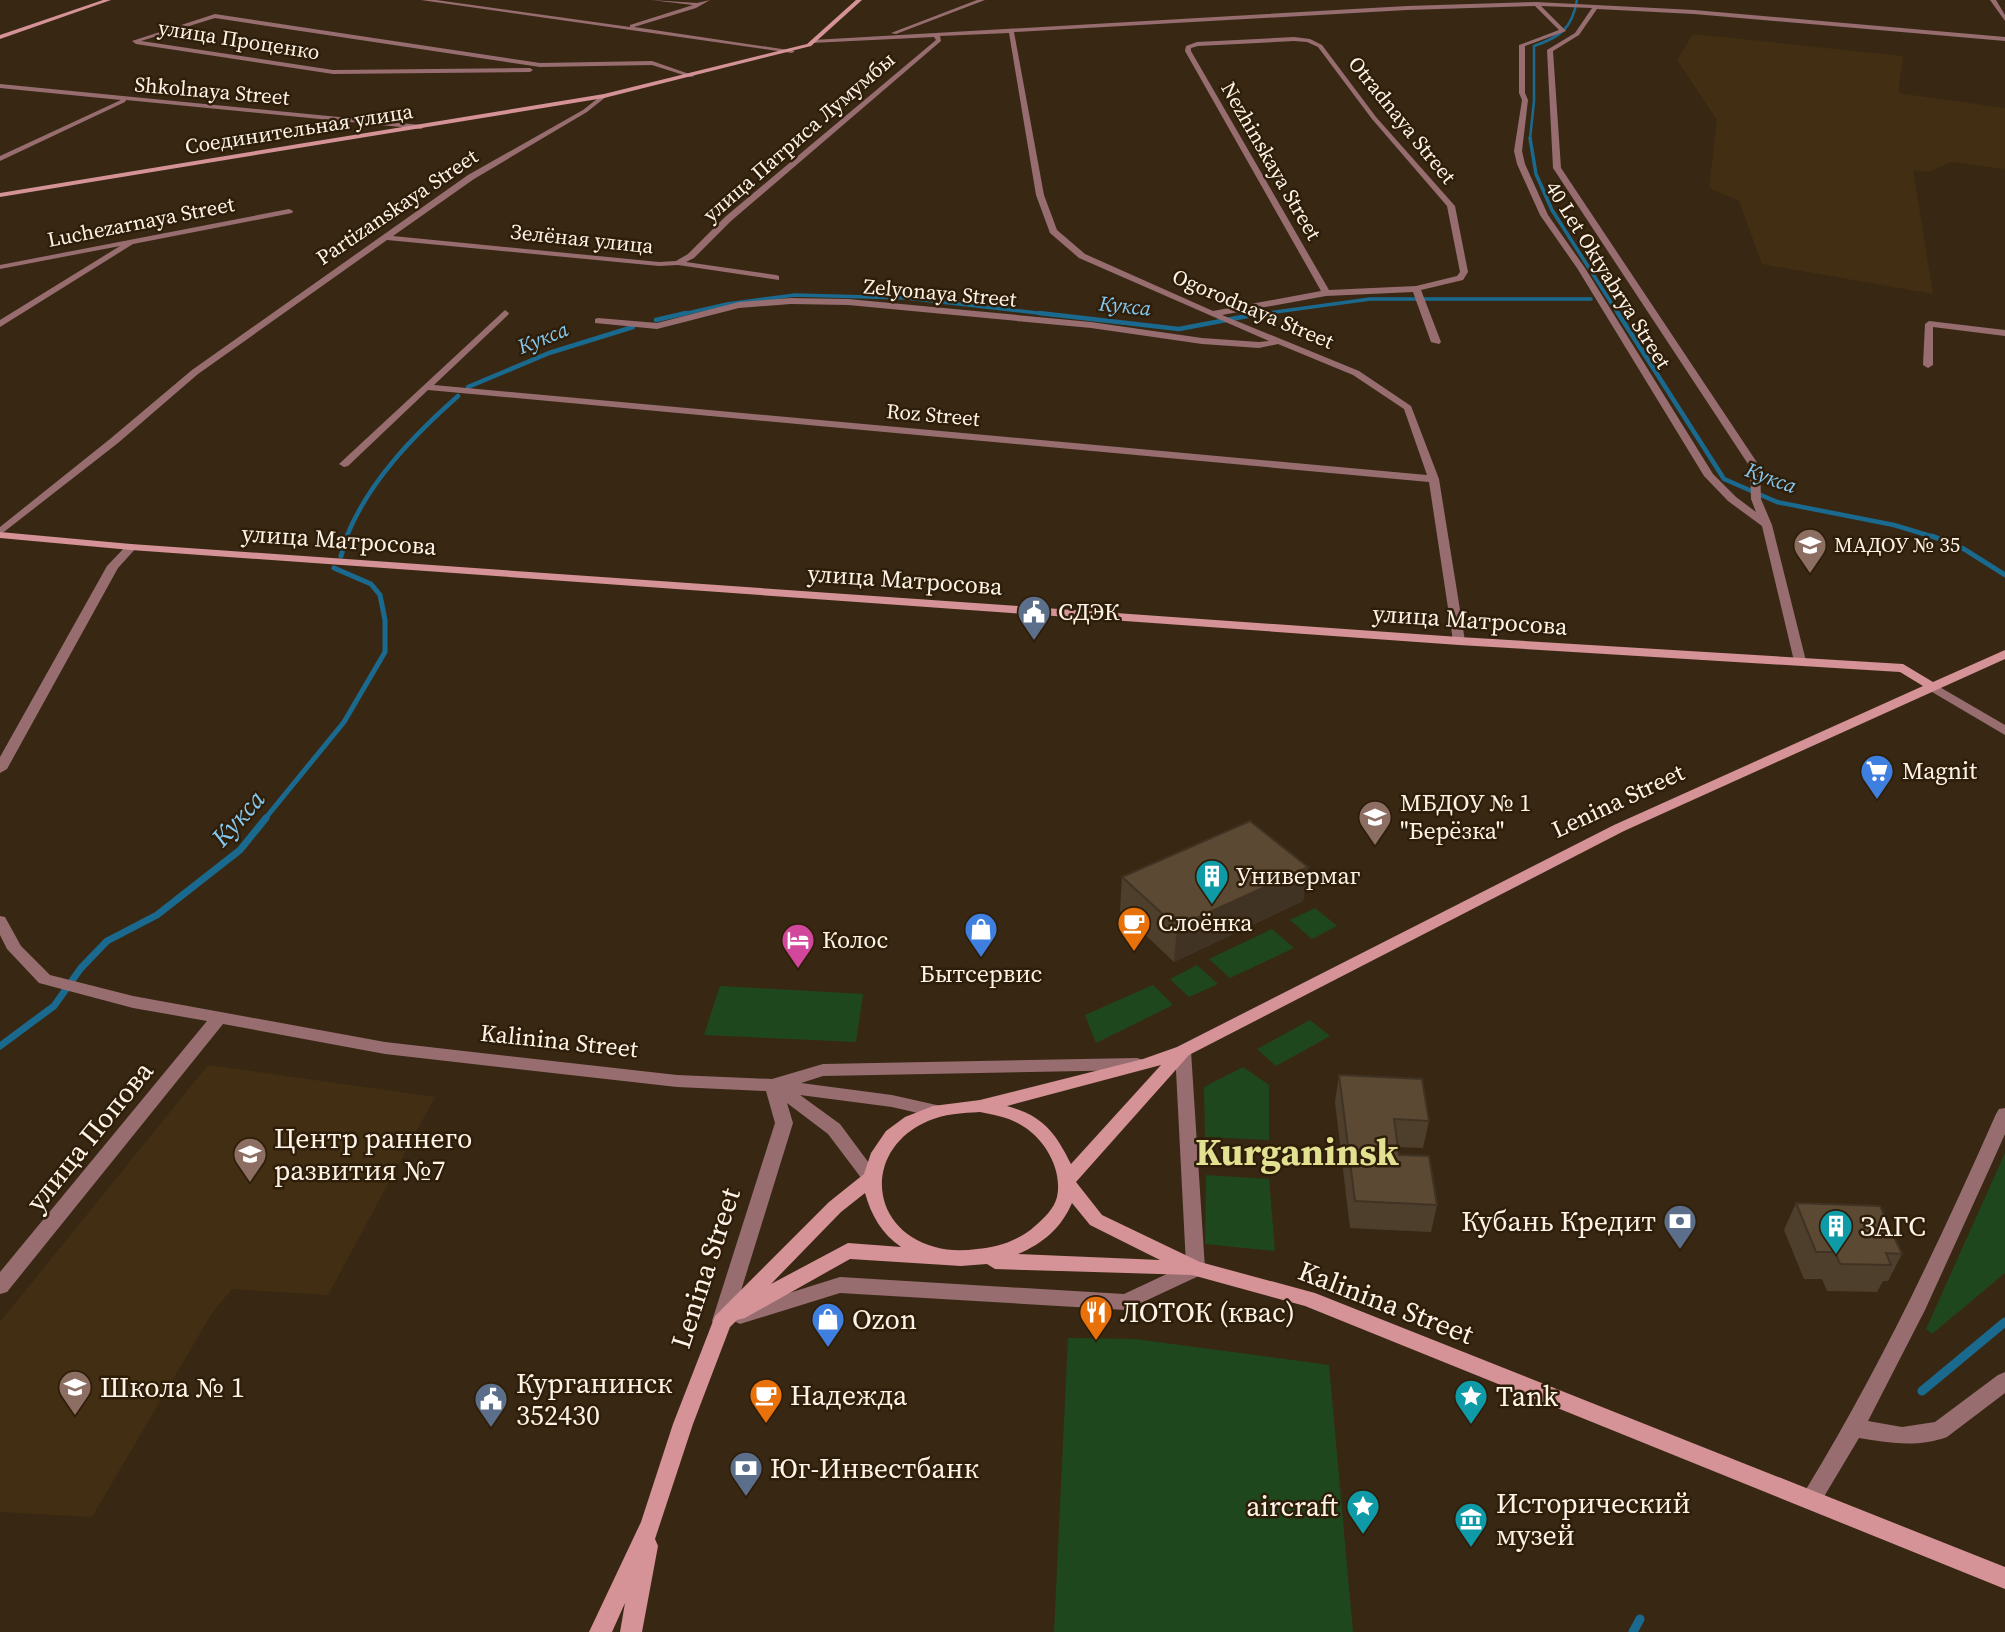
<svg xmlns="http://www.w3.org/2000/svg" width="2005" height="1632" font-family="'Source Serif 4',serif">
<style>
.built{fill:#422e12}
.green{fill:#1f471d}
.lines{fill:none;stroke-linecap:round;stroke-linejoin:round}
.stream-far5{stroke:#1a6a90;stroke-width:2.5}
.stream-far4{stroke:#1a6a90;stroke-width:3.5}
.stream-far3{stroke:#1a6a90;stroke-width:4.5}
.stream-far2{stroke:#1a6a90;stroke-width:5}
.stream-far1{stroke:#1a6a90;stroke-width:7}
.stream{stroke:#1a6a90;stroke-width:9}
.street{fill:#976d70;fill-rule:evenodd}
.secondary{fill:#d59297;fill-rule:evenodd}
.wall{fill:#4e3f2c}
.shaded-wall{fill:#403324}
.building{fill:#5b4933;stroke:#403324;stroke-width:2}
.labels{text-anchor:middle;stroke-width:5;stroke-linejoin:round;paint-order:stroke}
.far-street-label{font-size:21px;fill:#fdf3e6;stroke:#2e1e09}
.far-water-label{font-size:21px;font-style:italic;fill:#85c9f1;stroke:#2e1e09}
.far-poi-label{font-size:21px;fill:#fdf3e6;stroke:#2e1e09;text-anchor:start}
.street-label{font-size:24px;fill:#fdf3e6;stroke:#2e1e09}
.poi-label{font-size:24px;fill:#fdf3e6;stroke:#2e1e09;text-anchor:start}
.water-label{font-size:26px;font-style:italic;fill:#85c9f1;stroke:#2e1e09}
.near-street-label{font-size:28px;fill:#fdf3e6;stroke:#2e1e09}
.near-poi-label{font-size:28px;fill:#fdf3e6;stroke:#2e1e09;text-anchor:start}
.near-district-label{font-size:38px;font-weight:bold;fill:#e2e091;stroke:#2e1e09}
</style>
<rect width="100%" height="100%" fill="#382813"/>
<g class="built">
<polygon points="1693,34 1903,56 1898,93 2005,108 2005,169 1951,162 1928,172 1913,170 1933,294 1762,264 1739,201 1709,188 1717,120 1677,60"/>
<polygon points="208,1065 435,1097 328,1295 232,1289 212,1313 92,1517 0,1512 0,1322"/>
</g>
<g class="green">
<polygon points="1315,908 1337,926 1312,939 1290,920"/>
<polygon points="1272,929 1294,948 1230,978 1209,959"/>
<polygon points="1197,965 1218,984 1189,997 1170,979"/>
<polygon points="1153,985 1173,1005 1096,1043 1085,1015"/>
<polygon points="720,986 863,994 856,1042 704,1035"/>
<polygon points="1310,1020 1330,1036 1276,1066 1257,1049"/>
<polygon points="1243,1067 1269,1085 1269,1140 1205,1137 1204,1087"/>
<polygon points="2005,1153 2005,1273 1932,1334 1926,1329"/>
<polygon points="1206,1175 1269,1179 1275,1251 1205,1244"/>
<polygon points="1068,1338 1135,1339 1329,1365 1353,1632 1054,1632"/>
</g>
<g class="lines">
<path class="stream-far5" d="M 1530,139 L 1534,101 L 1534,46 C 1560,37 1572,29 1577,0"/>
<g class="stream-far4">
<polyline points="1530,138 1536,174 1552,210 1619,315"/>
<polyline points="679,315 727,304 795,295 906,298 1055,315"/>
<polyline points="1254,315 1370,299 1591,299"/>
</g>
<g class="stream-far3">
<polyline points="1039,313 1179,329 1263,313"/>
<polyline points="1618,313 1724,479 1777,502 1894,525 1937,538"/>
<polyline points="656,320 686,313"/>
<polyline points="468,387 549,353 633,327"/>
<path d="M 346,538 C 368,482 414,435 458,396"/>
</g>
<g class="stream-far2">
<polyline points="1932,536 1964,549 2005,575"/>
<polyline points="341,556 347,536"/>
<polyline points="264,820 344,722 385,652 385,620 380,595 371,584 334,568"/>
</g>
<polyline class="stream-far1" points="0,1046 54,1006 81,968 107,941 157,915 240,850 266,818"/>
<g class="stream">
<polyline points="1922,1391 2005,1322"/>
<polyline points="1633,1632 1640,1619"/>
</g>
<g class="street">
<polygon points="421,0 436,0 630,27 630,25 693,5 651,0 697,3 710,0 696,8 634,27 795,51 792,53"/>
<polygon points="977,0 985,0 896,34 891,33"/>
<polygon points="1990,0 1996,0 2005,15 2005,21"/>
<path d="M 1536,2 L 1694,10 L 2005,37 L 2005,41 L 1694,14 L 1597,9 L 1579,35 L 1553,51 L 1561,168 L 1760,467 L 1761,499 L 1772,525 L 1806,661 L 1804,664 L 1800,665 L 1794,661 L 1762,526 L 1728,501 L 1704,476 L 1577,268 L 1540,215 L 1517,164 L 1514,151 L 1522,100 L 1519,93 L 1519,45 L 1559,30 L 1535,6 L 1407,10 L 1014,32 L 1044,195 L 1057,230 L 1085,254 L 1213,311 L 1321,291 L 1185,51 L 1186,46 L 1197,42 L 1294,37 L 1310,39 L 1322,45 L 1376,117 L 1455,206 L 1468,272 L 1463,280 L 1421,290 L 1441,342 L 1439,344 L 1431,342 L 1413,292 L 1326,296 L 1222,315 L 1359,371 L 1411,406 L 1439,479 L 1465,641 L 1463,644 L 1459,645 L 1453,641 L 1429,482 L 428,390 L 348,466 L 344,467 L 339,464 L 505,310 L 509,313 L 508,315 L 434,385 L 1427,475 L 1404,409 L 1353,375 L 1278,344 L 1259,348 L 1202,344 L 1091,328 L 848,305 L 791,304 L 739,308 L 657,329 L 595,323 L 595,319 L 598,318 L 657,323 L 739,302 L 791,298 L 848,299 L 1091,322 L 1202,338 L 1259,342 L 1269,341 L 1079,258 L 1050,233 L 1036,195 L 1009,33 L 940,36 L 941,41 L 731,221 L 694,258 L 686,262 L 776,275 L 779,276 L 779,280 L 678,265 L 659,266 L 387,240 L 198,374 L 118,443 L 0,535 L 0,527 L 110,439 L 192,370 L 468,175 L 583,110 L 602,95 L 607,96 L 587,112 L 474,179 L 393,236 L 659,262 L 676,261 L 688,254 L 725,217 L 936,40 L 934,37 L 811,43 L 813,40 L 1407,6 ZM 1541,6 L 1592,8 L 1575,33 L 1547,50 L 1553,168 L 1750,467 L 1751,499 L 1756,512 L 1736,497 L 1713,474 L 1585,268 L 1548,215 L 1525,164 L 1522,151 L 1528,100 L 1525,93 L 1525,46 L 1566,31 ZM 1294,41 L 1307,42 L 1318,47 L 1372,119 L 1447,206 L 1460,272 L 1457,276 L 1416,286 L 1329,290 L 1191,51 L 1191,48 L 1198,46 Z"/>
<polygon points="215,14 540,63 652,61 695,76 690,77 652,65 540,67 215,18 141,41 333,70 530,68 533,70 530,72 333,74 136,44 132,41"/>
<polygon points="0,84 421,125 424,127 421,129 126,100 125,102 0,161 0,156 121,100 0,88"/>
<polygon points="289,209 293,211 292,213 133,244 0,327 0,320 120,246 0,269 0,265"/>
<polygon points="1929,321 2005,330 2005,336 1933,327 1933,365 1928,368 1923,365 1925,324"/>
<polygon points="131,544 137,547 118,568 7,769 0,773 0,757 107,566 127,545"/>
<polygon points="1931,682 2005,725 2005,735 1927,689 1925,686 1927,683"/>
<polygon points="0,916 5,917 21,946 50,975 133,996 385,1042 677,1075 772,1079 823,1064 1137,1058 1143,1060 1145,1064 1143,1068 1137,1070 823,1076 801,1083 892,1095 941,1106 944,1111 941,1116 935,1117 892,1107 800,1095 840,1124 880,1178 877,1183 871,1185 865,1183 828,1134 787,1103 793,1123 735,1310 840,1277 1124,1294 1186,1265 1175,1051 1177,1047 1189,1047 1191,1051 1205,1269 1203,1274 1126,1310 840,1293 740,1324 732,1320 729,1327 722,1329 715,1327 712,1321 775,1123 766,1091 677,1087 385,1054 223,1024 7,1292 0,1294 0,1272 207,1021 133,1008 39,983 7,949 0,935"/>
<path d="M 2005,1108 L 2005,1134 L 1992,1163 L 1925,1310 L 1868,1421 L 1902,1427 L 1935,1422 L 1998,1375 L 2005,1372 L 2005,1393 L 1947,1437 C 1917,1448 1889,1443 1859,1438 L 1819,1505 L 1812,1508 L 1805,1505 L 1801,1498 L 1805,1491 C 1879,1370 1939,1243 1996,1114 L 1999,1109 Z"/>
</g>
<g class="secondary">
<polygon points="103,0 111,0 0,39 0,35"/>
<polygon points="856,0 862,0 811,46 604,98 0,197 0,193 604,94 807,44"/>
<path d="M 0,532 L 131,544 L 1459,637 L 1903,664 L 1933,682 L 2005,650 L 2005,659 L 1624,831 L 1189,1055 L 1076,1182 L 1102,1215 L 1200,1262 L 1315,1293 L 2005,1567 L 2005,1589 L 1305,1306 L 1192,1275 L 995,1269 L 987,1264 L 961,1266 L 850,1259 L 745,1318 L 737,1320 L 730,1327 L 693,1424 L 655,1539 L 658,1546 L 642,1632 L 620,1632 L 625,1603 L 612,1632 L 589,1632 L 641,1522 L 673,1424 L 715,1316 L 829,1202 L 864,1174 L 871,1153 L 886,1131 L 905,1117 L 933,1106 L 980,1100 L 1143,1059 L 1177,1047 L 1614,825 L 1923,686 L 1900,672 L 1459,645 L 131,550 L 0,538 ZM 1161,1065 L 1071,1164 C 1055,1132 1043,1116 1007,1106 ZM 980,1112 C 994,1115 1008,1117 1021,1125 C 1044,1138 1063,1169 1057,1197 C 1054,1209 1044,1218 1035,1226 C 1020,1240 997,1248 977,1249 C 963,1251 948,1251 935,1247 C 868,1229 863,1149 928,1121 C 944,1114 962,1113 980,1112 ZM 865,1193 C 871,1215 882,1234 901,1247 L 848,1243 L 771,1284 L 841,1212 ZM 1072,1203 L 1090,1225 L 1160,1260 L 1018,1254 C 1044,1243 1061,1228 1072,1203 Z"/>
</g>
</g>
<g class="wall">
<polygon points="1308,867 1303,901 1174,962 1120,911 1122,877"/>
<polygon points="1339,1075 1429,1121 1423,1148 1398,1147 1399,1155 1437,1205 1431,1232 1350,1228 1335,1102"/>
<polygon points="1796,1203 1902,1254 1888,1281 1883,1281 1877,1292 1827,1291 1822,1279 1804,1279 1784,1230"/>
</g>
<polygon class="shaded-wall" points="1308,867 1303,901 1174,962 1177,927"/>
<g class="building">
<polygon points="1250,821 1308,867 1177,927 1122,877"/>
<polygon points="1339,1075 1422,1079 1429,1121 1394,1119 1399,1155 1429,1156 1437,1205 1355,1201"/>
<polygon points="1796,1203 1880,1206 1902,1254 1886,1253 1891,1265 1840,1264 1835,1252 1816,1252"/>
</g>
<defs>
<symbol id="school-pin" viewBox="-11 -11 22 30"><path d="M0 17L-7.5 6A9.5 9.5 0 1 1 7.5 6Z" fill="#8d6e63" stroke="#2e1e09"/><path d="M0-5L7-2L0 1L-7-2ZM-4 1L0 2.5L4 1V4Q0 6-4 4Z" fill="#fff"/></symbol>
<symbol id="civic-pin" viewBox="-11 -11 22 30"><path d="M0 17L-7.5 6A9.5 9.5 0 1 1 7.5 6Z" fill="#5c6f8a" stroke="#2e1e09"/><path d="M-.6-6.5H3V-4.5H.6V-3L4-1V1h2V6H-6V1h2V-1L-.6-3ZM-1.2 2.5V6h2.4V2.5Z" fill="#fff"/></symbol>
<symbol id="supermarket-pin" viewBox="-11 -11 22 30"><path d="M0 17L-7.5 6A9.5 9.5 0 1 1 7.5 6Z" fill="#3f7fe0" stroke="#2e1e09"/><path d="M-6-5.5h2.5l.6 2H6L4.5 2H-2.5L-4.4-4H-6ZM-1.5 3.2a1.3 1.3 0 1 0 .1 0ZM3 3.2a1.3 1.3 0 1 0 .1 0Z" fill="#fff"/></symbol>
<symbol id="building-pin" viewBox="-11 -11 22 30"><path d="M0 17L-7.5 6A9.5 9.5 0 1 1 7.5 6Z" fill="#0f9aa8" stroke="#2e1e09"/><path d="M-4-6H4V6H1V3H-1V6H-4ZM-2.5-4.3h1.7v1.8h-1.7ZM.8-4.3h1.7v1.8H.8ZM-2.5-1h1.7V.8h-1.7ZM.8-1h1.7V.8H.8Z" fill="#fff"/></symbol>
<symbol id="cafe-pin" viewBox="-11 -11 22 30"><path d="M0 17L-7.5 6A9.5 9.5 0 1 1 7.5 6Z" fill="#e8710a" stroke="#2e1e09"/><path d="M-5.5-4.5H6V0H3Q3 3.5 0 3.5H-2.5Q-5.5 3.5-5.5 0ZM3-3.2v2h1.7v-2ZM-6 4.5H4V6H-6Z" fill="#fff"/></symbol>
<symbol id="shop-pin" viewBox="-11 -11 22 30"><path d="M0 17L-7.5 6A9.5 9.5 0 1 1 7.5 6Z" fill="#3f7fe0" stroke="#2e1e09"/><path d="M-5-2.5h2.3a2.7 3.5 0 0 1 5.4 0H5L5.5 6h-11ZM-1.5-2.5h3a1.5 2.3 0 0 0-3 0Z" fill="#fff"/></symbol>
<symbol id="hotel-pin" viewBox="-11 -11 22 30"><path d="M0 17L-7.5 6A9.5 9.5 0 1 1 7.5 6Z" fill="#d1479c" stroke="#2e1e09"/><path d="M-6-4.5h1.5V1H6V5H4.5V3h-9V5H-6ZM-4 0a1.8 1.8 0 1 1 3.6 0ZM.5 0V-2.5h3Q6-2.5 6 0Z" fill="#fff"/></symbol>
<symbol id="bank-pin" viewBox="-11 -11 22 30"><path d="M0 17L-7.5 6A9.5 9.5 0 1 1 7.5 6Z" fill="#5c6f8a" stroke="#2e1e09"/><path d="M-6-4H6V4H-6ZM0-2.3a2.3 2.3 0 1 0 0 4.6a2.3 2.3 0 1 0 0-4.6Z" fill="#fff"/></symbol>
<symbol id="restaurant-pin" viewBox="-11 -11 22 30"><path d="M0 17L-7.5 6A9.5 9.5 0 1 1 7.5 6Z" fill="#e8710a" stroke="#2e1e09"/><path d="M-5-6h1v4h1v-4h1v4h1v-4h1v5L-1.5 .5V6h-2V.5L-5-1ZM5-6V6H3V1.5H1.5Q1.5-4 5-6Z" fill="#fff"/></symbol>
<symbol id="sight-pin" viewBox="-11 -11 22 30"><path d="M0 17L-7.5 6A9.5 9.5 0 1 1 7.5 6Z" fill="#0f9aa8" stroke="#2e1e09"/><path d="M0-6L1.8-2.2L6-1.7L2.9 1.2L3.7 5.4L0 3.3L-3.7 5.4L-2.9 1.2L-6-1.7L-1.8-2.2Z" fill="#fff"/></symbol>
<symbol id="museum-pin" viewBox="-11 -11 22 30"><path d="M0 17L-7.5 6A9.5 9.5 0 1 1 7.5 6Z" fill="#0f9aa8" stroke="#2e1e09"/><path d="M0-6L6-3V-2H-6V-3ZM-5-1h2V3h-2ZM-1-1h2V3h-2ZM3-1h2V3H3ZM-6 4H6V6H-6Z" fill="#fff"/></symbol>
</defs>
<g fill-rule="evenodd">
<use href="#school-pin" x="1791" y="526" width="38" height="52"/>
<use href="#civic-pin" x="1015" y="593" width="38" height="52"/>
<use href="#supermarket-pin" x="1858" y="752" width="38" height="52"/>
<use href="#school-pin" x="1356" y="798" width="38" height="52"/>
<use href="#building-pin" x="1193" y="857" width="38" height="52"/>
<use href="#cafe-pin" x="1115" y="904" width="38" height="52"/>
<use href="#shop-pin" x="962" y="910" width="38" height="52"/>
<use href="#hotel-pin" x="779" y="921" width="38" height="52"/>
<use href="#school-pin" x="231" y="1135" width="38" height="52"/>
<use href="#bank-pin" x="1661" y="1202" width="38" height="52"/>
<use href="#building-pin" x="1817" y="1207" width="38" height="52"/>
<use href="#restaurant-pin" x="1077" y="1293" width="38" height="52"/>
<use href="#shop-pin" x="809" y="1300" width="38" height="52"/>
<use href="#school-pin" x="56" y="1368" width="38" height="52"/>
<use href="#cafe-pin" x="747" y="1376" width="38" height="52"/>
<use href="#sight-pin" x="1452" y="1377" width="38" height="52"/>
<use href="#civic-pin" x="472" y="1380" width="38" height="52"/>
<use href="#bank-pin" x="727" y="1449" width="38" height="52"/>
<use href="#sight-pin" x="1344" y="1487" width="38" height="52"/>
<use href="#museum-pin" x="1452" y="1500" width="38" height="52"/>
</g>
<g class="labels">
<g class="far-street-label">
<text transform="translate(239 40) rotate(9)" y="7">улица Проценко</text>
<text transform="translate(212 91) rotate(5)" y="7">Shkolnaya Street</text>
<text transform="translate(1402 120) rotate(51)" y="7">Otradnaya Street</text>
<text transform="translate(299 129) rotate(-9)" y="7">Соединительная улица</text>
<text transform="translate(799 137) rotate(-41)" y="7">улица Патриса Лумумбы</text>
<text transform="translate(1271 161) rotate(60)" y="7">Nezhinskaya Street</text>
<text transform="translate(397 207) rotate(-34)" y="7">Partizanskaya Street</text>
<text transform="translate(141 222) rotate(-11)" y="7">Luchezarnaya Street</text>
<text transform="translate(582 239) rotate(6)" y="7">Зелёная улица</text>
<text transform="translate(1608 275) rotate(58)" y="7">40 Let Oktyabrya Street</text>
<text transform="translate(940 293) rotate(5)" y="7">Zelyonaya Street</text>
<text transform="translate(1253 309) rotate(23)" y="7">Ogorodnaya Street</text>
<text transform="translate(933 415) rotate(5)" y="7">Roz Street</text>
</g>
<g class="far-water-label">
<text transform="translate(1125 306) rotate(6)" y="7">Кукса</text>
<text transform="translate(543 338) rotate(-22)" y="7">Кукса</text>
<text transform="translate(1771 478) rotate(20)" y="7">Кукса</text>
</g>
<g class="far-poi-label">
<text x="1834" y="552">МАДОУ № 35</text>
</g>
<g class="street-label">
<text transform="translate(339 540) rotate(4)" y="8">улица Матросова</text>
<text transform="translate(905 580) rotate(4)" y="8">улица Матросова</text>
<text transform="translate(1470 620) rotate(4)" y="8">улица Матросова</text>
<text transform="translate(1618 801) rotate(-25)" y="8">Lenina Street</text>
<text transform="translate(559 1041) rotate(6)" y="8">Kalinina Street</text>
</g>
<g class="poi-label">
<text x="1058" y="620">СДЭК</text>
<text x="1902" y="779">Magnit</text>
<text x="1400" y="811">МБДОУ № 1<tspan x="1400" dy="28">"Берёзка"</tspan></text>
<text x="1236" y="884">Универмаг</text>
<text x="1158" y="931">Слоёнка</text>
<text x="822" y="948">Колос</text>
<text x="981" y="982" text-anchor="middle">Бытсервис</text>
</g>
<g class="water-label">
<text transform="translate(238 818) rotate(-48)" y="9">Кукса</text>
</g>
<g class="near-street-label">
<text transform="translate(89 1136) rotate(-51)" y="10">улица Попова</text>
<text transform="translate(705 1268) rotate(-72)" y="10">Lenina Street</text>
<text transform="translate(1386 1302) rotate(21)" y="10">Kalinina Street</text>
</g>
<g class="near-poi-label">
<text x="274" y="1148">Центр раннего<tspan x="274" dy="32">развития №7</tspan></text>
<text x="1656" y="1231" text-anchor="end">Кубань Кредит</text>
<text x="1860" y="1236">ЗАГС</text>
<text x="1120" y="1322">ЛОТОК (квас)</text>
<text x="852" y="1329">Ozon</text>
<text x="516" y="1393">Курганинск<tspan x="516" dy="32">352430</tspan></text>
<text x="100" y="1397">Школа № 1</text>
<text x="790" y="1405">Надежда</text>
<text x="1496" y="1406">Tank</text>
<text x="770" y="1478">Юг-Инвестбанк</text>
<text x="1496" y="1513">Исторический<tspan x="1496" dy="32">музей</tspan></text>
<text x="1338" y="1516" text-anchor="end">aircraft</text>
</g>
<g class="near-district-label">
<text x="1297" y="1165">Kurganinsk</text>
</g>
</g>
</svg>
